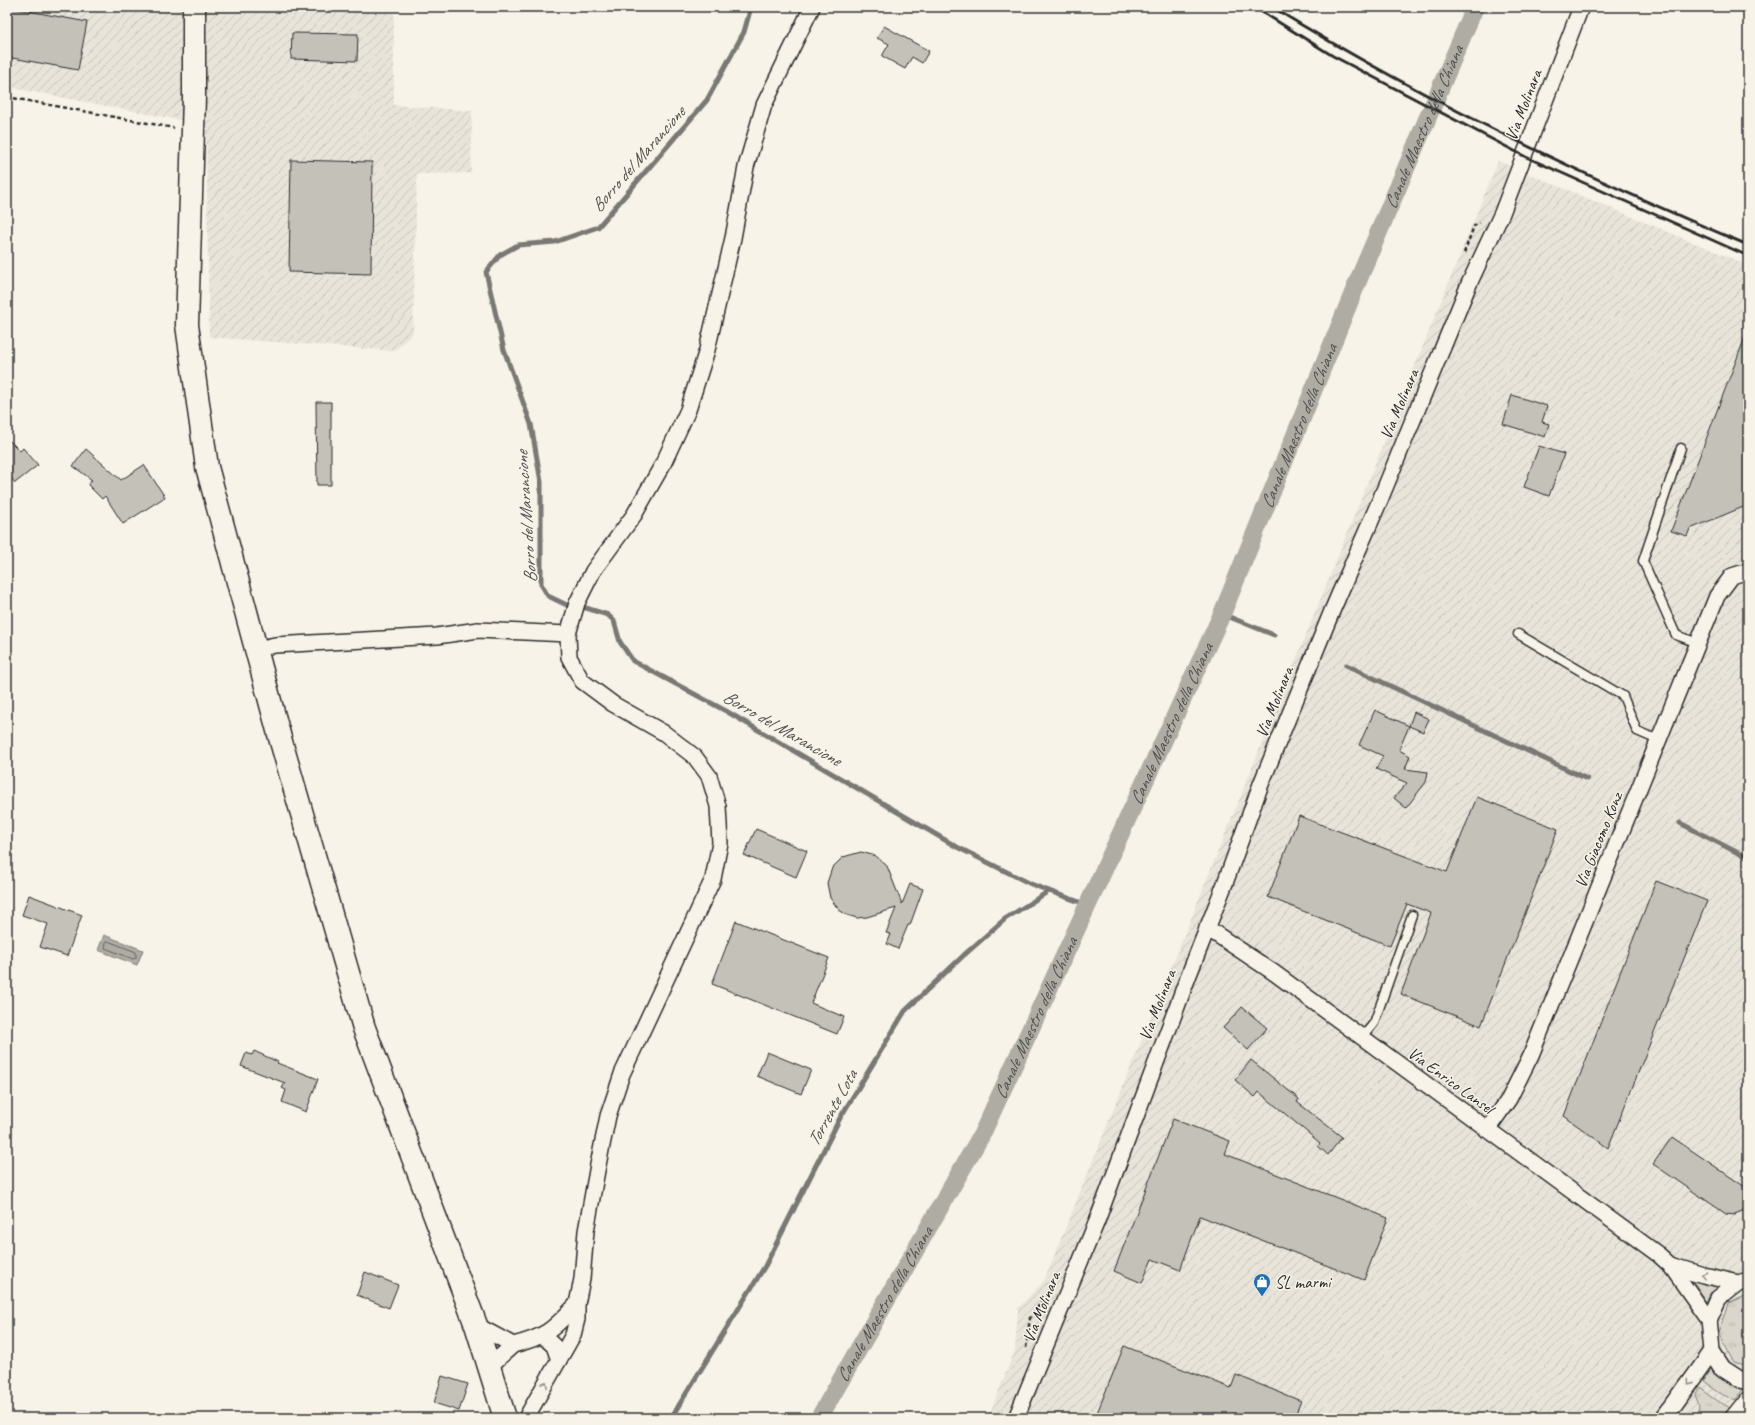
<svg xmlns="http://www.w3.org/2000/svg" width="1755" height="1425" font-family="Caveat,sans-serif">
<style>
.industrial{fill:url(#industrial-furrows)}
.grass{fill:url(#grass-tufts);stroke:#82807c}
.water{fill:#afaca4;stroke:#7a7874}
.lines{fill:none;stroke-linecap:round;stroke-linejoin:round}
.shore{stroke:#605f5b;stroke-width:1}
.stream{stroke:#7a7874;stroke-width:5}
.canal{stroke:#afaca4;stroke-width:18}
.building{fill:#c4c1b9;stroke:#2b2b2b}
.lane-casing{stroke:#2b2b2b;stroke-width:11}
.street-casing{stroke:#2b2b2b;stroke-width:18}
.secondary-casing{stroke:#2b2b2b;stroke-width:25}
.path{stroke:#2b2b2b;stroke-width:2.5;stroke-dasharray:4 3;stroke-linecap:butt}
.lane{stroke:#f7f3e8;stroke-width:8}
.street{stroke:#f7f3e8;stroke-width:15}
.secondary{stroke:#f7f3e8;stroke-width:22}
.rail{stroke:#2b2b2b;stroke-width:3}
.oneway{stroke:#918f8a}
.labels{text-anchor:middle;stroke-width:3;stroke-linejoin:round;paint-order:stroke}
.street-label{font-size:17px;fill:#2b2b2b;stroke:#f7f3e8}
.poi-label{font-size:17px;fill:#2b2b2b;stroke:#f7f3e8;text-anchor:start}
.water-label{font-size:18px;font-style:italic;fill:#53524f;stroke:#f7f3e8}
</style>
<defs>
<pattern id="industrial-furrows" width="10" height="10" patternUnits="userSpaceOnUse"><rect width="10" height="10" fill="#e8e4da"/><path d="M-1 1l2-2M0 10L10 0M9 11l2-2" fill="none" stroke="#c7c4bb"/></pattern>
<pattern id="grass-tufts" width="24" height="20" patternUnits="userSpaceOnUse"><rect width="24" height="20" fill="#dad6cc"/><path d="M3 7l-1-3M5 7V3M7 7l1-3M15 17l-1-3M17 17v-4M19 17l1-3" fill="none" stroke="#bbb8af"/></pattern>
</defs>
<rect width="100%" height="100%" fill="#f7f3e8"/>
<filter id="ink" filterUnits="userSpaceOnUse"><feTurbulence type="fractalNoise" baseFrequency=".025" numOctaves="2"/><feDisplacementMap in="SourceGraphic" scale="8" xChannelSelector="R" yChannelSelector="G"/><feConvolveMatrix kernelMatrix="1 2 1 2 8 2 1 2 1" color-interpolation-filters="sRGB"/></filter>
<g filter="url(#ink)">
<g class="industrial">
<polygon points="7,7 201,7 394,13 394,105 472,111 471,173 417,174 413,333 394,351 209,337 206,125 7,87"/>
<polygon points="1498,161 1743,263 1748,268 1748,1418 988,1418 1015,1350 1018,1308 1044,1281"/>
</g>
<g class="grass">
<polygon points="1691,1278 1723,1286 1711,1293 1707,1302"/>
<polygon points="1748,1294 1748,1366 1734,1362 1719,1334 1729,1303"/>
<polygon points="1713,1366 1745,1384 1733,1401 1703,1380"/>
<polygon points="1699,1387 1730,1410 1723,1418 1695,1418 1700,1410 1694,1395"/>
</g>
<polygon class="water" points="104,935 143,950 137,965 98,950"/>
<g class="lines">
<polygon class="shore" points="108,941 136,952 136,958 133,959 105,948 106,942"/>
<g class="stream">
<polyline points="751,7 744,32 707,100 598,227 555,242 518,245 500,255 486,272 504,350 531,424 541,482 541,584 548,596 571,607 586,608 608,615 614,621 620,642 633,661 726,711 957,847 1031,884 1049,891"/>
<polyline points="1222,614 1274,635"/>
<polyline points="1346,665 1587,779"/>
<polyline points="1680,823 1748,858"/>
<polyline points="671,1418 765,1266 840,1118 905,1011 964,955 1005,919 1049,891 1088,905"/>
</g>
<path class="canal" id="s1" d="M 819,1418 L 982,1134 L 1222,614 L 1360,276 L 1475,7"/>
</g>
<g class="building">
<polygon points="7,7 87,22 78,70 7,57"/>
<polygon points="884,26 929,51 922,63 912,57 905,69 882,56 889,44 877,38"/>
<polygon points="292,33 358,34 357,61 291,59"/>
<polygon points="291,160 372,162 371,274 289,272"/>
<polygon points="1747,332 1748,505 1690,529 1687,536 1671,531"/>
<polygon points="1512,395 1547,406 1542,422 1549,424 1545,437 1503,424"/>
<polygon points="316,402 331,402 331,485 317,485"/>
<polygon points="7,438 20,451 23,448 38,465 15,483 7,473"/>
<polygon points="1539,446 1564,454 1549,496 1524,487"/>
<polygon points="86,449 121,480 144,465 165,497 123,524 105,496 102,499 88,485 92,480 73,466"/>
<polygon points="1375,710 1409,726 1414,712 1429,719 1423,732 1409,726 1399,750 1410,756 1405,769 1428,772 1426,782 1406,808 1394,798 1407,783 1376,769 1383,756 1359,745"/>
<polygon points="1477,797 1558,829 1481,1026 1401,994 1431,913 1407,904 1390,946 1268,897 1299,816 1447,872"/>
<polygon points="756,829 807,851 796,877 744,855"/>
<polygon points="861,852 876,856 887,866 902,904 910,884 923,889 910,925 908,925 898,949 887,944 891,934 886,933 896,908 867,917 857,918 847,915 839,910 830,898 827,883 832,868 843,857"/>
<polygon points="1656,881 1707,901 1608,1148 1564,1116"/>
<polygon points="29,895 82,915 67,956 40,947 48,924 22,915"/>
<polygon points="736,921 829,958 811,1003 844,1017 837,1034 712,984"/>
<polygon points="1242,1007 1267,1028 1248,1050 1223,1028"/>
<polygon points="254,1051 278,1062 277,1063 318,1079 306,1112 282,1102 286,1090 282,1088 285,1083 241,1066 246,1053 252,1055"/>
<polygon points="767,1052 811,1070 801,1094 757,1076"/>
<polygon points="1251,1060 1299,1099 1297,1102 1342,1137 1328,1155 1318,1146 1320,1143 1259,1092 1255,1097 1235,1080"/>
<polygon points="1173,1119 1230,1141 1225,1154 1388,1218 1364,1280 1200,1216 1180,1270 1152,1259 1142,1283 1114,1271"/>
<polygon points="1672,1137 1748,1189 1748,1204 1742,1212 1735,1215 1726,1214 1653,1164"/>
<polygon points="365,1272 398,1285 389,1308 357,1295"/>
<polygon points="1124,1346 1231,1388 1236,1375 1301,1401 1294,1418 1095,1418"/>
<polygon points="442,1376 468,1384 459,1411 434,1403"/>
</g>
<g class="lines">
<defs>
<g id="lane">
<polyline points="1681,448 1643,561 1676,635 1698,643"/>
<polyline points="1518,634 1623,696 1637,731 1658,740"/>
<polyline points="1362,1038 1374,1023 1412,915"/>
</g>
<g id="street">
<polyline points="257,649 275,645 437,636 478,630 568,634"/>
<polyline points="1207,928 1273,972 1659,1255 1670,1265 1709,1320"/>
<polyline points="1487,1130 1509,1099 1531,1055 1717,596 1732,576 1748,571"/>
<polyline points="1670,1265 1703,1275 1738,1283"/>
<polyline points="1748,1280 1738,1283 1719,1298 1709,1320 1712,1351 1723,1368 1740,1379 1748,1381"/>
<path d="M 476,1325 L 513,1345 C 547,1337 554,1328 577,1304"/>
<polyline points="542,1335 554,1346 559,1360"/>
<polyline points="490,1366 513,1345"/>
<polyline points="526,1418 573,1335 577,1319 577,1304 582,1279 586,1231 598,1165 608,1116 622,1074 713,879 720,843 718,806 709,776 695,757 664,733 613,704 582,681 569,657 568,634 577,603 593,571 634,515 663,464 688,410 707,350 733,238 746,167 764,105 812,7"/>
<polyline points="1016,1418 1097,1221 1188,977 1224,886 1261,784 1332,611 1380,500 1469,284 1502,213 1581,7"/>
<polyline points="1664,1418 1712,1351"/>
<polyline points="1732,1418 1748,1398"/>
</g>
<polyline id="secondary" points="194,7 194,97 187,325 207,467 280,738 364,1028 476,1325 505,1418"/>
</defs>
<use href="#lane" class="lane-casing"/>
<use href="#street" class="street-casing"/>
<use href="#secondary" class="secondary-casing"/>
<g class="path">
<polyline points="7,97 174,128"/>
<polyline points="1464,253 1474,226 1480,223"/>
<polyline points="1026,1348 1030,1318 1050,1290"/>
</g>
<use href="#lane" class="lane"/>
<use href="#street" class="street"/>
<use href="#secondary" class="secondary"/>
<g class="rail">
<polyline points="1254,7 1333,56 1526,157 1748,256"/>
<path d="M 1272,7 C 1423,100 1585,177 1748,245"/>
</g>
</g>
<defs><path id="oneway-chevron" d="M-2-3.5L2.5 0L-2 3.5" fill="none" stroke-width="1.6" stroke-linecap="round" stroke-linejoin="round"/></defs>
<g class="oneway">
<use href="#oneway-chevron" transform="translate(1704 1275) rotate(-166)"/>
<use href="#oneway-chevron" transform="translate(1689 1383) rotate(125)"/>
<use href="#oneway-chevron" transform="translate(545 1384) rotate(-61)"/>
</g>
</g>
<defs>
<symbol id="shop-pin" viewBox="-11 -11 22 30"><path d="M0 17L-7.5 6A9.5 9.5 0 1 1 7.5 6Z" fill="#1f6fb2" stroke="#f7f3e8"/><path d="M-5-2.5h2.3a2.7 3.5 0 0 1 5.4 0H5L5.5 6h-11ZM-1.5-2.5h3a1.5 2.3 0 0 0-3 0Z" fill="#fff"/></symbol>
</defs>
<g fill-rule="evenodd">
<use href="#shop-pin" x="1252" y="1272" width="20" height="27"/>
</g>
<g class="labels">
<g class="street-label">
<text transform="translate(1523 105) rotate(-69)" y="6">Via Molinara</text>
<text transform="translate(1399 404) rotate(-67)" y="6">Via Molinara</text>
<text transform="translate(1274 702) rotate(-68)" y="6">Via Molinara</text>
<text transform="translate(1598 840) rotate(-68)" y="6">Via Giacomo Konz</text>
<text transform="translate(1157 1005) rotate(-69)" y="6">Via Molinara</text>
<text transform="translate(1451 1080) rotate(36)" y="6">Via Enrico Lansel</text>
<text transform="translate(1041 1307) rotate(-68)" y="6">Via Molinara</text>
</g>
<g class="poi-label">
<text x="1275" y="1288">SL marmi</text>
</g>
<g class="water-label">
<text dy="6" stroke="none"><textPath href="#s1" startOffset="1427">Canale Maestro della Chiana</textPath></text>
<text transform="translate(638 159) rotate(-49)" y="6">Borro del Marancione</text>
<text dy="6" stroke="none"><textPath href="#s1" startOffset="1103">Canale Maestro della Chiana</textPath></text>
<text transform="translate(526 517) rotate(-94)" y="6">Borro del Marancione</text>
<text dy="6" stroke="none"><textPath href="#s1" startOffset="779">Canale Maestro della Chiana</textPath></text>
<text transform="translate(782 728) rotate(30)" y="6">Borro del Marancione</text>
<text dy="6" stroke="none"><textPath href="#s1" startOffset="455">Canale Maestro della Chiana</textPath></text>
<text transform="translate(832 1108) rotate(-61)" y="6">Torrente Lota</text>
<text dy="6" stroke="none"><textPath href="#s1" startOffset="131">Canale Maestro della Chiana</textPath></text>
</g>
</g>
<rect width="1755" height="1425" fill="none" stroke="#f7f3e8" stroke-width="24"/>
<rect x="12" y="12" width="1731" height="1401" fill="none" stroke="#2b2b2b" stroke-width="1.5" filter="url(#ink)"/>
</svg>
